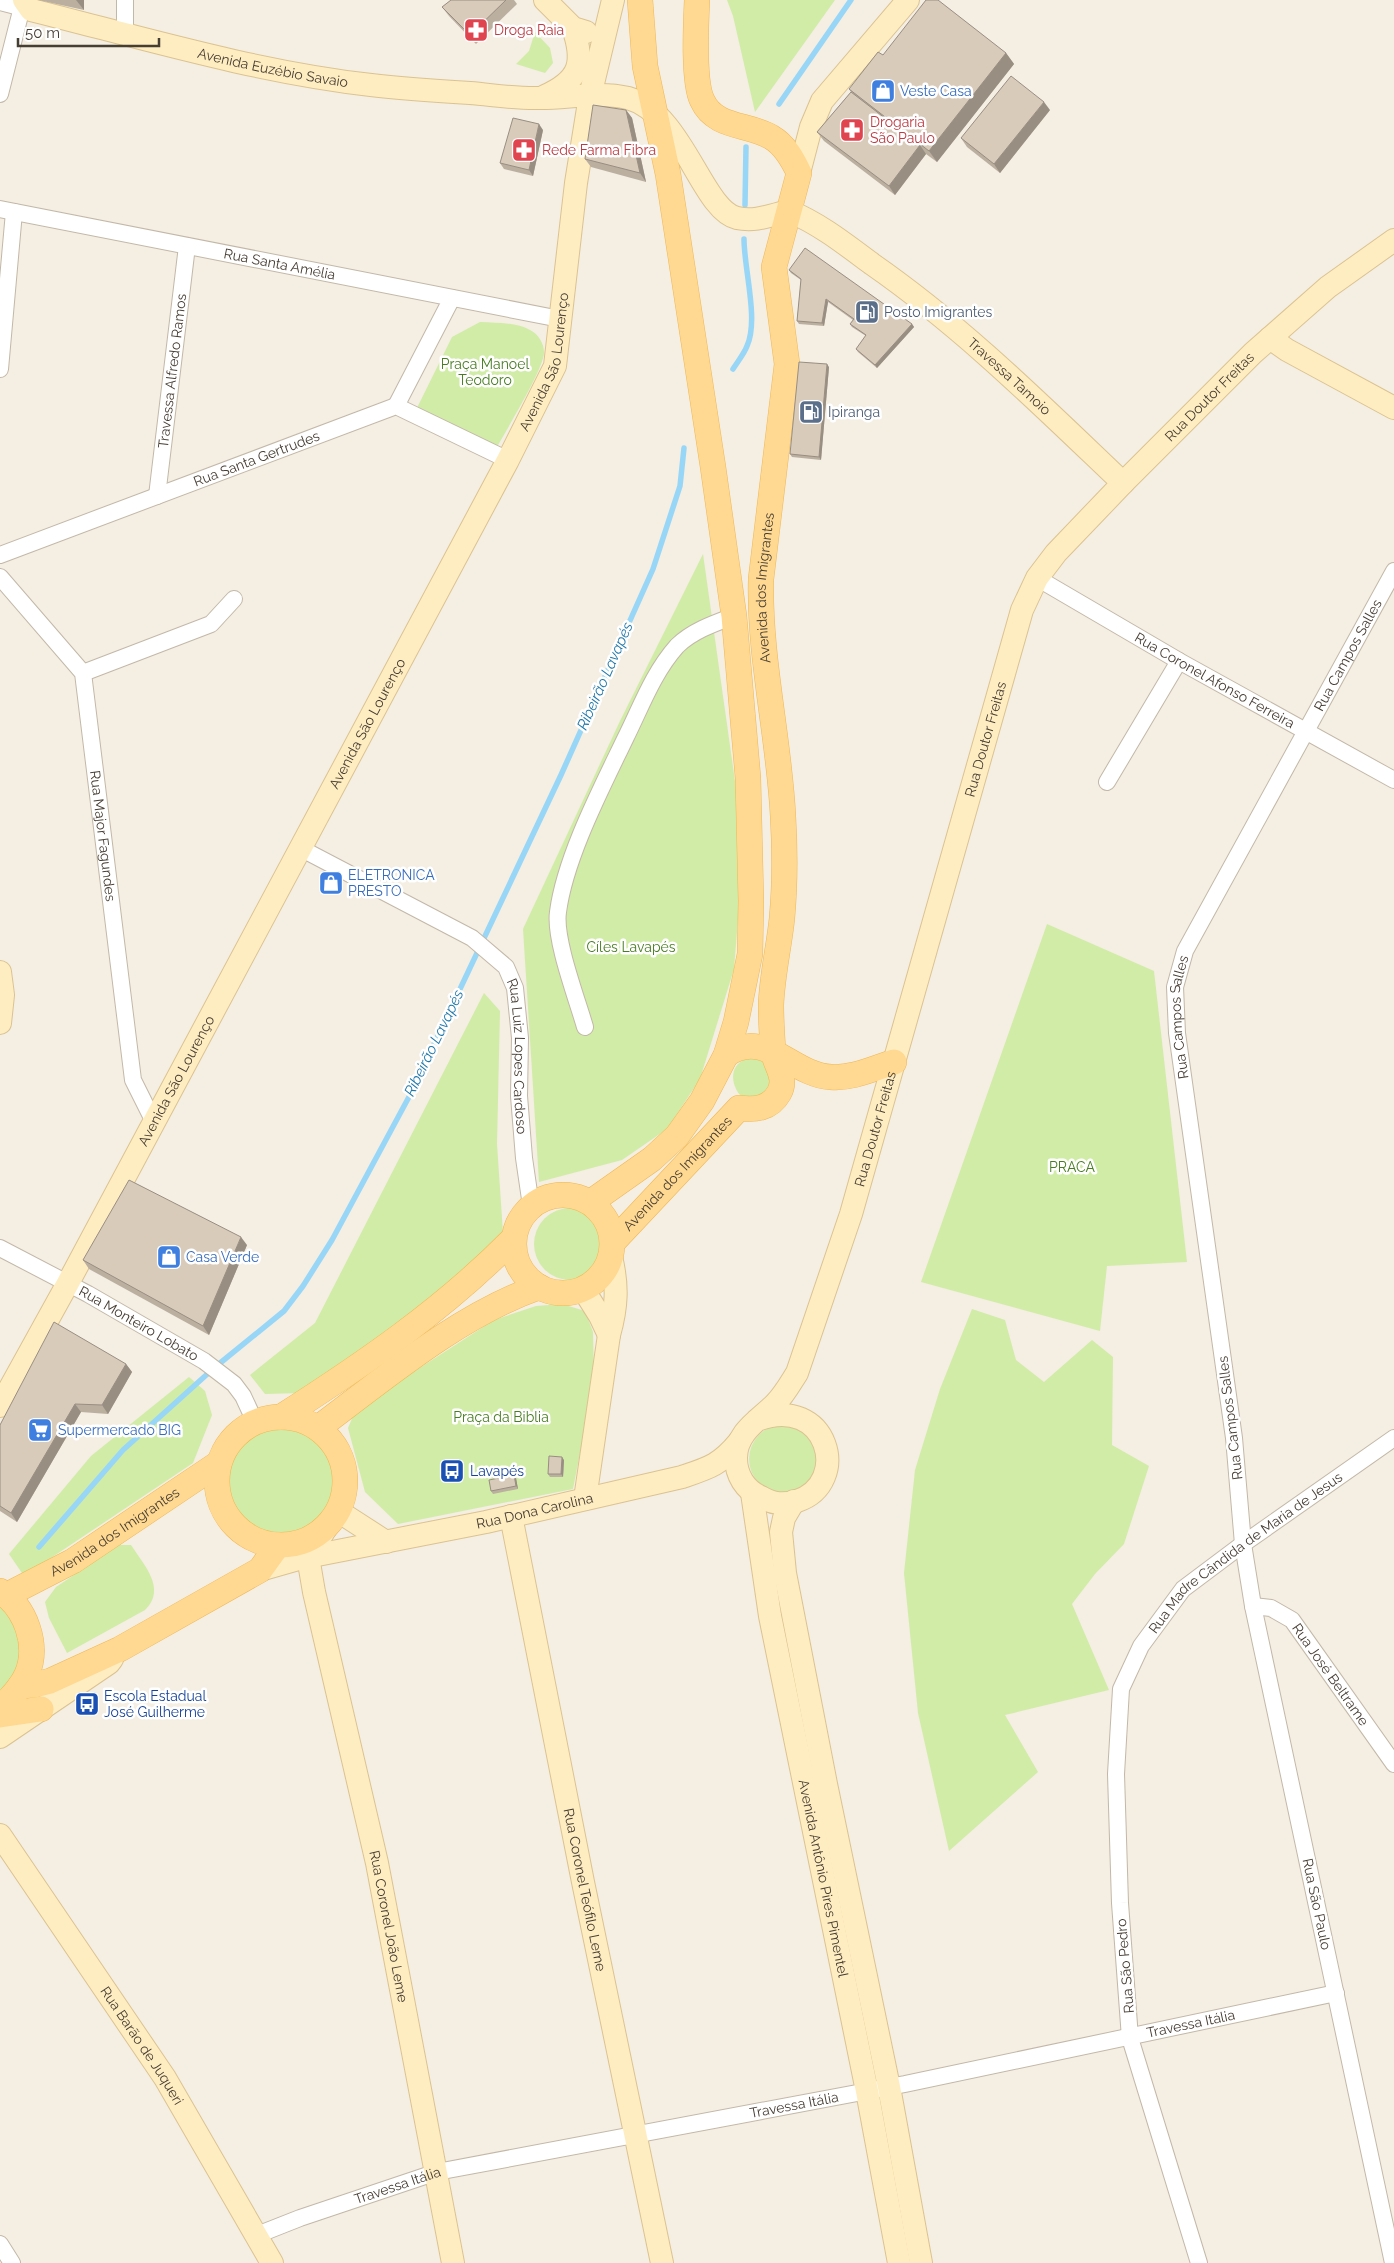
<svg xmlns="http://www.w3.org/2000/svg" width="1394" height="2263" font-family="Raleway,sans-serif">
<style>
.green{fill:#d1eca7}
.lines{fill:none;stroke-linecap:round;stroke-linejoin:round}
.stream{stroke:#98d6f7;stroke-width:5.5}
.street-casing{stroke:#c3b8a8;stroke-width:18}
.secondary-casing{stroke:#dbc390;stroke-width:24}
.primary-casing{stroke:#efb855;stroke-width:26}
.street{stroke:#fff;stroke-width:16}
.secondary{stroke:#ffedc2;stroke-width:22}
.primary{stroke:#ffd991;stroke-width:25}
.wall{fill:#bbafa0}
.shaded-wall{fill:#988e82}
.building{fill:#d9cbba;stroke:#988e82}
.labels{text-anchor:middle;stroke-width:5;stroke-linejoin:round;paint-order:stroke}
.health-label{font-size:14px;fill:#be3a42;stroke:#fff;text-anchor:start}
.street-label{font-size:14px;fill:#463d33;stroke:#fff}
.shop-label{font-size:14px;fill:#366cbe;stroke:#fff;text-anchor:start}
.service-label{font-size:14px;fill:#4e5e75;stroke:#fff;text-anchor:start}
.park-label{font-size:14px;fill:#497d21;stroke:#fff}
.transit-label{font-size:14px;fill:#164399;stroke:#fff;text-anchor:start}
.water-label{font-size:15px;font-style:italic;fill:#2078ab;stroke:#fff}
</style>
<rect width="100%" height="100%" fill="#f4eee3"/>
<g class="green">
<polygon points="727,0 835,0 755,112 733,16"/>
<polygon points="535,32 550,48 553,63 545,73 516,64 529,51"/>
<path d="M 480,322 C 496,323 516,322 530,330 C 538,334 544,343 544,352 C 545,367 505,432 496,449 L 415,412 L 452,337 Z"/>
<polygon points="703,554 744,845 734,969 700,1079 667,1129 622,1160 539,1182 523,929 620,721"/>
<polygon points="1047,924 1154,971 1187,1262 1107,1266 1100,1331 921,1282"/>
<polygon points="484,993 500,1011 497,1144 503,1233 462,1287 301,1393 265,1394 250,1375 315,1323"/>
<path d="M 762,1058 L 777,1089 L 745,1100 C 732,1090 726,1067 746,1059 C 750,1058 757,1058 762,1058 Z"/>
<circle cx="570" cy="1244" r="36"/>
<polygon points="562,1304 585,1311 593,1332 594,1381 573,1489 398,1524 365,1492 348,1428 356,1409 494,1320 536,1306"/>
<polygon points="972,1309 1005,1320 1016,1360 1044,1382 1092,1340 1113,1357 1112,1445 1149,1466 1124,1544 1095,1574 1072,1604 1109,1690 1005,1715 1038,1772 949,1851 918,1713 904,1573 915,1470 940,1389"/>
<polygon points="189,1377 205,1391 212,1415 193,1463 24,1576 9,1554 91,1456"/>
<circle cx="783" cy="1459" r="34"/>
<circle cx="280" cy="1481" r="54"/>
<path d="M 119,1545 L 131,1545 C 144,1565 167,1589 145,1610 L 67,1653 L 49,1618 L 45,1602 L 56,1587 Z"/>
<path d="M 0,1604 C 28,1637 28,1660 0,1693 Z"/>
</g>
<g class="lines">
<g class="stream">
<polyline points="779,104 851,0"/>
<polyline points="745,205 746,147"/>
<path d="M 733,369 C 738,361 744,354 747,346 C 759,320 744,269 744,239"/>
<polyline points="39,1547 123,1450 214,1368 284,1311 303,1286 332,1240 410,1095 561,775 653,569 680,486 684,448"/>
</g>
<defs>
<g id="street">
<polyline points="125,0 125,34"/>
<polyline points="0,2 31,10"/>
<polyline points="0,94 22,7"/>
<path id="s1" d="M 0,209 L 560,319"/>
<polyline points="0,369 14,212"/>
<polyline points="396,406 452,298"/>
<path id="s2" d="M 157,496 L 187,246"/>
<path id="s3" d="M 0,555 L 396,406 L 508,460"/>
<path id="s4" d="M 0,577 L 83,673 L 133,1080 L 153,1120"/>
<path id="s5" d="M 1037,578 L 1179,661 L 1394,780"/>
<polyline points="83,673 211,624 234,599"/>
<polyline points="1107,782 1179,661"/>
<path id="s6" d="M 300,848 L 472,938 L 506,967 L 515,988 L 520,1038 L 519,1096 L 524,1158 L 531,1206"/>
<path d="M 585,1027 C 577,999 554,939 558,912 C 565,858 601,789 625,739 C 641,707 653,673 677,646 C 692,631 715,623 734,616"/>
<path id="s7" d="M 0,1248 L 88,1294 L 204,1361 L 234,1384 L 243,1396 L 255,1422"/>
<path id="s8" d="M 1253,1606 L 1271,1608 L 1292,1620 L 1394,1764"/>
<path id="s9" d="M 257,2235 L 300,2218 L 437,2172 L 905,2084 L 1336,1993"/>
<polyline points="0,2244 12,2263"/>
<path id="s10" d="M 1199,2263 L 1130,2038 L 1120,1903 L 1116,1774 L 1121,1689 L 1141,1646 L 1183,1589 L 1243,1544 L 1394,1438"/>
<path id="s11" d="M 1393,2263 L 1253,1606 L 1243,1544 L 1234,1438 L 1177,1033 L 1175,987 L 1185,951 L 1394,571"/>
</g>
<g id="secondary">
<path id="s12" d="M 24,0 L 31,10 C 143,38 256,72 371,85 C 404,89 437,91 470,93 C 494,95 517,99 541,98 C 569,98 600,91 628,98 C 683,113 702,210 737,218 C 756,222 771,215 789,211 C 820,224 845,244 872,264 C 964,328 1042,406 1123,483"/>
<polyline points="545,0 573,28 586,32"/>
<path d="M 545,96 C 580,80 585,63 573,28"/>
<polyline points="799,173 811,127 822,101 908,0"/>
<polyline points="1270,338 1287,350 1394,408"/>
<polyline points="0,972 3,995 0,1023"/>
<polyline points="583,1289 600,1316 609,1335"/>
<path id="s13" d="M 0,1406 L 68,1283 L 508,460 L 555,366 L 576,183 L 590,96 L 613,0"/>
<path id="s14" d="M 757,1420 C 828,1393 852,1483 797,1501 C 783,1505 773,1504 761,1497 C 745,1490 736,1475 736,1458 C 736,1432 759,1420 775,1404 C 784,1395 790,1384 797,1373 L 851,1214 L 1022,610 L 1037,578 L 1056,553 L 1123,483 L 1253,353 L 1328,287 L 1394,240"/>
<path id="s15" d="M 752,1493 L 770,1616 L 867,2091 L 899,2263"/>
<path d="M 585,1499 L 609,1335 C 617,1307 618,1285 611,1257"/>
<polyline points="794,1501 784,1518 781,1532 785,1573 826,1784 889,2087 921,2263"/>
<polyline points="338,1511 386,1542"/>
<path id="s16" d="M 511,1516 L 583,1882 L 662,2263"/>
<path id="s17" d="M 328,1525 L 308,1557 L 314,1592 L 377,1863 L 453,2263"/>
<path id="s18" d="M 260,1570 L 302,1558 L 486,1522 L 682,1477 C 709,1468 720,1465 739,1442"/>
<polyline points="0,1737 109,1663 112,1659"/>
<path id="s19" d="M 0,1835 L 165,2078 L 272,2263"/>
</g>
<g id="primary">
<path d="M 726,1055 C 765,1027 791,1075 831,1077 C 852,1079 874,1068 894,1062"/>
<circle cx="563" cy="1244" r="49"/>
<polyline points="591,1202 652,1159 677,1136 702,1101 726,1055 736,1022 750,954 751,901 748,778 734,616 713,467 668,174 645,66 640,0"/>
<path id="s20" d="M 613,1242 L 739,1108 C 755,1110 770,1109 779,1093 C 788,1077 774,1064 773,1050 C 772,1036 771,1020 771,1005 C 772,976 779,947 782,918 C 785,885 785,850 783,816 C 779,737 759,658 761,579 L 787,364 L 774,267 L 799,173 C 793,160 785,145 771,137 C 748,123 715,129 702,100 C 693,81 696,22 697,0"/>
<circle cx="281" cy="1481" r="64"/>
<path d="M 281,1417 C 364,1364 444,1309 513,1239"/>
<path d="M 318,1428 C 385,1378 459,1315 539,1287"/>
<path d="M 0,1591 C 26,1608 39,1645 27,1674 C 21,1688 11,1698 0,1708"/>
<path id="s21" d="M 7,1595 L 73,1561 L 219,1463"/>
<polyline points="20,1686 34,1685 50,1681 120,1649 260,1570 278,1545"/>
<polyline points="0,1715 41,1709"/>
</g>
</defs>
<use href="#street" class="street-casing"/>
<use href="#secondary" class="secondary-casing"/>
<use href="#primary" class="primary-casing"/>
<use href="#street" class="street"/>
<use href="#secondary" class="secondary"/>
<use href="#primary" class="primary"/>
</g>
<g class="wall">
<polygon points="38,0 84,0 84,10"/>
<polygon points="451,0 514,0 517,4 476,44 449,16 442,7"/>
<polygon points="1006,53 1014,64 937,162 926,154 895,195 824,141 817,132 851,92 849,89 883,55"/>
<polygon points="626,110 632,118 646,182 591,167 585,159"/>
<polygon points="1050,110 1000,173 967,147 961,138"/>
<polygon points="543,130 533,176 504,169 500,163"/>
<polygon points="789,270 912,324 914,327 877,368 858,352 856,349 866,336 852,327 850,324 853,320 828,302 824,326 799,324 797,321 801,280 791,273"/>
<polygon points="829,367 821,460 792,457 790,454"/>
<polygon points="247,1245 209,1335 89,1269 83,1260"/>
<polygon points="126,1364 132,1372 108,1414 81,1412 17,1522 0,1511 0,1425"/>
<polygon points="564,1460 563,1477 550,1477 548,1474"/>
<polygon points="514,1475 516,1478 518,1489 493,1494 491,1491"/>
</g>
<g class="shaded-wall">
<polygon points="76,0 84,0 84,10"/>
<polygon points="1006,53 1014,64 937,162 929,151"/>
<polygon points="1044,102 1050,110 1000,173 994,164"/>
<polygon points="626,110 632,118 646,182 640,173"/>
<polygon points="539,124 543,130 533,176 529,170"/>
<polygon points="920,145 926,154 895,195 889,186"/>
<polygon points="826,299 828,302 824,326 822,323"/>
<polygon points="912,324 914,327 877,368 875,365"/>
<polygon points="827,364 829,367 821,460 819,457"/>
<polygon points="241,1237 247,1245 209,1335 203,1326"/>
<polygon points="126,1364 132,1372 108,1414 102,1405"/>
<polygon points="75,1404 81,1412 17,1522 11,1513"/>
<polygon points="562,1457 564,1460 563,1477 561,1474"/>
<polygon points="514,1475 516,1478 518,1489 516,1486"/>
</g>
<g class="building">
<polygon points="451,0 506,0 470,35 442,7"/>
<polygon points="926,0 938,0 1006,53 929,151 849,89 878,52 883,55"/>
<polygon points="1011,76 1044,102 994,164 961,138"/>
<polygon points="851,92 920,145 889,186 817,132"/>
<polygon points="593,105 626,110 640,173 585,159"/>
<polygon points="513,118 539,124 529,170 500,163"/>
<polygon points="805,248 912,324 875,365 856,349 866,335 850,324 854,319 826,299 822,323 797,321 801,279 789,270"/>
<polygon points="799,362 827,364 819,457 790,454"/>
<polygon points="129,1180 241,1237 203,1326 83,1260"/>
<polygon points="54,1322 126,1364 102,1405 75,1404 11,1513 0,1506 0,1425"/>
<polygon points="549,1456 562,1457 561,1474 548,1474"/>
<polygon points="514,1475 516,1486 491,1491 489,1480"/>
</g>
<defs>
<symbol id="pharmacy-square" viewBox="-11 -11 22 22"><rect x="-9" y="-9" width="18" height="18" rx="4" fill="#e0444e" stroke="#fff"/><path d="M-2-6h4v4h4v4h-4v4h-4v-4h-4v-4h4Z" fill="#fff"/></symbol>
<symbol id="shop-square" viewBox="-11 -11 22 22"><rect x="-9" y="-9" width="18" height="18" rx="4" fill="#3f7fe0" stroke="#fff"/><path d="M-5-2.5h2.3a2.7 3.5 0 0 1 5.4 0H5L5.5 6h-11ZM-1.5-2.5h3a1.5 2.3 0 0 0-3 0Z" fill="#fff"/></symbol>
<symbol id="fuel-square" viewBox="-11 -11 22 22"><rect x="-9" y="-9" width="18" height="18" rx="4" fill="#5c6f8a" stroke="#fff"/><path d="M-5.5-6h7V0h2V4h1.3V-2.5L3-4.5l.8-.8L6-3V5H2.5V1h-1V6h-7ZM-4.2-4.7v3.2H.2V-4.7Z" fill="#fff"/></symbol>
<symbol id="supermarket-square" viewBox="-11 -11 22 22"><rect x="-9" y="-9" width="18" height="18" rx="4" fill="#3f7fe0" stroke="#fff"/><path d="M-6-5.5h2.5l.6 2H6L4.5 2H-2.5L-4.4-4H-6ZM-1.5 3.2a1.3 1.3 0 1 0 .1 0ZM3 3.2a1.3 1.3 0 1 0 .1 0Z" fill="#fff"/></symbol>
<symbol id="bus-square" viewBox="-11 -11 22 22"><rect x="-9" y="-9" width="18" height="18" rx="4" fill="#1a4fb4" stroke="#fff"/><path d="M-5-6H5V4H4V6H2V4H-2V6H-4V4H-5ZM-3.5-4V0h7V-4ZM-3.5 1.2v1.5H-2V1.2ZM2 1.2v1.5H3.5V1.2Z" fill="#fff"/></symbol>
</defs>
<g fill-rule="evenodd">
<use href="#pharmacy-square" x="462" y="16" width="28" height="28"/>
<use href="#shop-square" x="869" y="77" width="28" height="28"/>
<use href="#pharmacy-square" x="838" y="116" width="28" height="28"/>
<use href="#pharmacy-square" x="510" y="136" width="28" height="28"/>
<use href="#fuel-square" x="853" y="298" width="28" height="28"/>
<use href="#fuel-square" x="797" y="398" width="28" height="28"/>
<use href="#shop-square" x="317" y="869" width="28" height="28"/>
<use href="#shop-square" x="155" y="1243" width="28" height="28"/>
<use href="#supermarket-square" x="26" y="1416" width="28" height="28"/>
<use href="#bus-square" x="438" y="1457" width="28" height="28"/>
<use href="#bus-square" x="73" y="1690" width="28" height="28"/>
</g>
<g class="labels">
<g class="health-label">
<text x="494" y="35">Droga Raia</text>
<text x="870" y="127">Drogaria<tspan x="870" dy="16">São Paulo</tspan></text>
<text x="542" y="155">Rede Farma Fibra</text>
</g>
<g class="street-label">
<text dy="5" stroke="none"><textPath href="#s12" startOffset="261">Avenida Euzébio Savaio</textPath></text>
<text dy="5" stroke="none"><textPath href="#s1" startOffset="285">Rua Santa Amélia</textPath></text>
<text dy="5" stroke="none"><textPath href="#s13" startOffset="1180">Avenida São Lourenço</textPath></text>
<text dy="5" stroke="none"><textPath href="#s2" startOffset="126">Travessa Alfredo Ramos</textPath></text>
<text dy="5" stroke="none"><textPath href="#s12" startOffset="1114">Travessa Tamoio</textPath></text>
<text dy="5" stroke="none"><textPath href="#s14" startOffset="1426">Rua Doutor Freitas</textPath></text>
<text dy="5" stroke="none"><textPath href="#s3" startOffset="274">Rua Santa Gertrudes</textPath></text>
<text dy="5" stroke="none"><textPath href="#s20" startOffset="739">Avenida dos Imigrantes</textPath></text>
<text dy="5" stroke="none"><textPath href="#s11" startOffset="1671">Rua Campos Salles</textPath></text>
<text dy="5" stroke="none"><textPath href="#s5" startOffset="205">Rua Coronel Afonso Ferreira</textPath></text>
<text dy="5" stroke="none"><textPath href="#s13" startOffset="775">Avenida São Lourenço</textPath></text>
<text dy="5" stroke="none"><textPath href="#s14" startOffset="1006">Rua Doutor Freitas</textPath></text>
<text dy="5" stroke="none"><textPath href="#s4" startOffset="291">Rua Major Fagundes</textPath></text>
<text dy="5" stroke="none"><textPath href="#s11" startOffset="1266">Rua Campos Salles</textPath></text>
<text dy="5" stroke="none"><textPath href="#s6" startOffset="330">Rua Luiz Lopes Cardoso</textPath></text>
<text dy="5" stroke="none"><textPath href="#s13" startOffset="370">Avenida São Lourenço</textPath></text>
<text dy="5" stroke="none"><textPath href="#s14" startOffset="601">Rua Doutor Freitas</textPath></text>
<text dy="5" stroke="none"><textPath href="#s20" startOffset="94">Avenida dos Imigrantes</textPath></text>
<text dy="5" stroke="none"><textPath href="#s7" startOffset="158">Rua Monteiro Lobato</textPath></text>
<text transform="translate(1230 1418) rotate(-97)" y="5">Rua Campos Salles</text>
<text dy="5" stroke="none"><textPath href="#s18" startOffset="281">Rua Dona Carolina</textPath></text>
<text dy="5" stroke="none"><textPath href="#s21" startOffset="125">Avenida dos Imigrantes</textPath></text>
<text dy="5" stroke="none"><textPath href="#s10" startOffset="774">Rua Madre Cândida de Maria de Jesus</textPath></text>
<text dy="5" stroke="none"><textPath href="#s8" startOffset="109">Rua José Beltrame</textPath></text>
<text dy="5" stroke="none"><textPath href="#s15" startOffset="392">Avenida Antônio Pires Pimentel</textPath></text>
<text dy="5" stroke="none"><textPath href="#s16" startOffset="381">Rua Coronel Teófilo Leme</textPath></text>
<text transform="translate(1317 1904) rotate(78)" y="5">Rua São Paulo</text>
<text dy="5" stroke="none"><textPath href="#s17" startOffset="416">Rua Coronel João Leme</textPath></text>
<text transform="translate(1125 1966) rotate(-95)" y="5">Rua São Pedro</text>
<text dy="5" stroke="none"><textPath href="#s9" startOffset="959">Travessa Itália</textPath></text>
<text dy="5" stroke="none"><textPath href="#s19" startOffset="254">Rua Barão de Juqueri</textPath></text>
<text dy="5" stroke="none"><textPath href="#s9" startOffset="554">Travessa Itália</textPath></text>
<text dy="5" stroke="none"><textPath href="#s9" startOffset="149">Travessa Itália</textPath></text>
</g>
<g class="shop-label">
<text x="900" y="96">Veste Casa</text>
<text x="348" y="880">ELETRONICA<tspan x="348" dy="16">PRESTO</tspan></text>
<text x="186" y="1262">Casa Verde</text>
<text x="58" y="1435">Supermercado BIG</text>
</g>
<g class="service-label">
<text x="884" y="317">Posto Imigrantes</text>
<text x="828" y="417">Ipiranga</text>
</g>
<g class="park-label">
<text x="485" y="369">Praça Manoel<tspan x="485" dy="16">Teodoro</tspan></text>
<text x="631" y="952">Cíles Lavapés</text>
<text x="1072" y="1172">PRACA</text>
<text x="501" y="1422">Praça da Biblia</text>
</g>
<g class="transit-label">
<text x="470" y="1476">Lavapés</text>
<text x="104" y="1701">Escola Estadual<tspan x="104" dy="16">José Guilherme</tspan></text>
</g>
<g class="water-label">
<text transform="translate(605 676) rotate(-66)" y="5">Ribeirão Lavapés</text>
<text transform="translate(434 1043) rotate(-64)" y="5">Ribeirão Lavapés</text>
</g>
</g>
<path d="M18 38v8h141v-8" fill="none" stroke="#463d33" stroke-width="2.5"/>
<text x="25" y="38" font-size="15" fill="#463d33" stroke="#ffffff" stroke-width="4" paint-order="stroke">50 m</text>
</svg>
